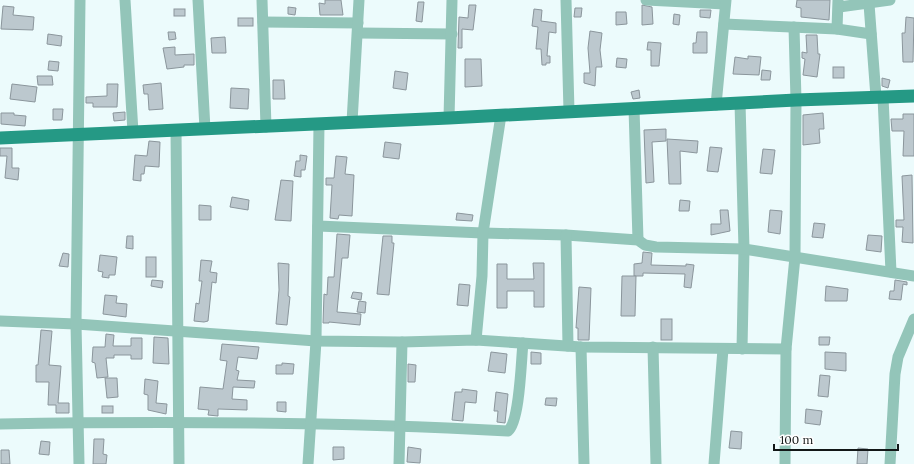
<svg xmlns="http://www.w3.org/2000/svg" width="914" height="464" font-family="Lora,serif">
<style>
.building{fill:#bcc8ce;stroke:#8b969c}
.lines{fill:none;stroke-linecap:round;stroke-linejoin:round}
.minor{stroke:#93c5b9;stroke-width:11}
.major{stroke:#259985;stroke-width:13}
</style>
<rect width="100%" height="100%" fill="#ecfbfc"/>
<g class="building">
<polygon points="325,0 341,0 343,15 320,15 319,3 325,4"/>
<polygon points="797,0 830,0 829,20 801,17 801,8 796,7"/>
<polygon points="418,2 424,2 422,22 416,21"/>
<polygon points="469,5 476,5 473,30 462,29 462,48 458,48 459,17 468,18"/>
<polygon points="642,5 652,7 653,24 642,25"/>
<polygon points="3,6 14,7 13,15 34,17 33,30 1,29"/>
<polygon points="288,7 296,8 295,15 288,14"/>
<polygon points="575,8 582,8 581,17 574,17"/>
<rect x="174" y="9" width="11" height="7"/>
<polygon points="534,9 542,10 541,21 556,23 556,33 549,32 547,56 550,56 550,63 546,63 546,65 542,65 541,49 536,49 538,27 532,26"/>
<polygon points="700,10 711,10 710,18 700,17"/>
<polygon points="616,12 626,12 627,24 616,25"/>
<polygon points="674,14 680,15 679,25 673,24"/>
<polygon points="906,17 914,18 913,62 903,62 902,33 905,33"/>
<rect x="238" y="18" width="15" height="8"/>
<polygon points="590,31 602,33 600,50 602,67 596,67 595,86 584,83 584,73 590,73 588,48"/>
<polygon points="168,32 175,32 176,39 169,40"/>
<polygon points="697,32 707,32 707,53 693,53 693,43 696,43"/>
<polygon points="48,34 62,36 61,46 47,44"/>
<polygon points="806,35 817,35 818,54 820,54 817,77 803,75 805,59 802,58 802,52 807,53"/>
<polygon points="225,37 226,53 212,53 211,38"/>
<polygon points="648,42 661,43 659,66 651,66 651,50 647,50"/>
<polygon points="175,47 175,55 194,54 194,65 184,65 184,67 167,69 163,48"/>
<polygon points="748,56 761,57 759,75 733,74 735,57 748,59"/>
<polygon points="617,58 627,59 626,68 616,67"/>
<polygon points="465,59 481,59 482,86 465,87"/>
<polygon points="49,61 59,62 58,71 48,70"/>
<rect x="833" y="67" width="11" height="11"/>
<polygon points="762,70 771,71 770,80 761,80"/>
<polygon points="395,71 408,73 406,90 393,88"/>
<polygon points="37,76 52,76 53,85 38,85"/>
<polygon points="882,78 890,80 888,88 882,86"/>
<polygon points="273,80 284,80 285,99 273,99"/>
<polygon points="161,83 163,109 149,110 148,94 144,94 143,85"/>
<polygon points="12,84 37,87 35,102 10,99"/>
<polygon points="107,84 118,84 117,107 93,107 93,103 86,103 86,97 107,96"/>
<polygon points="231,88 249,89 248,109 230,108"/>
<polygon points="639,90 640,98 633,99 631,92"/>
<polygon points="53,109 63,109 62,120 53,120"/>
<polygon points="125,112 125,120 114,121 113,113"/>
<polygon points="1,113 14,113 14,115 26,116 25,126 1,124"/>
<polygon points="823,113 824,129 819,129 820,143 803,145 803,115"/>
<polygon points="903,114 914,114 914,156 903,156 904,131 892,131 891,119 903,119"/>
<polygon points="666,129 666,141 652,142 654,182 646,183 644,130"/>
<polygon points="667,139 698,141 697,153 680,151 681,184 669,184"/>
<polygon points="149,141 160,142 159,167 145,166 144,174 141,174 141,181 133,180 135,155 147,156"/>
<polygon points="385,142 401,144 399,159 383,157"/>
<polygon points="710,147 722,148 718,172 707,171"/>
<polygon points="0,148 12,148 12,168 19,168 18,180 5,178 7,156 0,156"/>
<polygon points="763,149 775,150 772,174 760,173"/>
<polygon points="300,155 307,156 305,170 301,170 301,177 294,176 296,161 300,161"/>
<polygon points="336,156 347,157 345,174 354,175 352,216 339,215 338,219 330,218 332,185 326,185 326,178 334,178"/>
<polygon points="912,175 913,243 902,242 903,227 896,227 896,220 904,220 902,176"/>
<polygon points="281,180 293,181 291,221 275,220"/>
<polygon points="232,197 249,200 248,210 230,207"/>
<polygon points="680,200 690,201 689,211 679,211"/>
<polygon points="199,205 211,206 211,220 199,220"/>
<polygon points="720,210 728,210 730,231 711,235 711,224 721,224"/>
<polygon points="770,210 782,211 780,234 768,232"/>
<polygon points="457,213 473,215 472,221 456,220"/>
<polygon points="814,223 825,224 823,238 812,237"/>
<polygon points="337,234 350,235 348,258 342,258 337,312 361,314 360,325 329,322 329,323 323,323 324,294 327,295 328,277 334,277"/>
<polygon points="868,235 882,236 881,252 866,250"/>
<polygon points="127,236 133,236 133,249 126,248"/>
<polygon points="383,236 392,236 392,243 394,243 389,295 377,294"/>
<polygon points="643,252 652,253 651,265 686,266 686,264 694,265 691,288 684,287 685,274 643,273 643,276 634,276 634,264 642,263"/>
<polygon points="63,253 69,254 68,267 59,266"/>
<polygon points="100,255 117,257 115,275 109,275 109,278 102,277 103,272 98,271"/>
<rect x="146" y="257" width="10" height="20"/>
<polygon points="201,260 212,261 210,272 217,273 216,283 212,282 208,321 204,322 194,321 196,303 199,304 202,281 199,281"/>
<polygon points="278,263 289,264 288,296 290,297 287,325 276,324 279,290"/>
<polygon points="533,263 544,263 544,307 534,307 534,291 507,291 507,308 497,308 497,264 507,264 507,279 534,279"/>
<polygon points="622,276 636,276 635,316 621,316"/>
<polygon points="152,280 163,281 162,288 151,286"/>
<polygon points="895,280 907,282 907,285 903,284 901,300 889,299 890,291 894,291"/>
<polygon points="459,284 470,285 468,306 457,305"/>
<polygon points="826,286 848,289 847,301 825,301"/>
<polygon points="579,287 591,288 589,340 578,340 578,328 576,328"/>
<polygon points="353,292 362,293 361,300 351,298"/>
<polygon points="105,295 117,296 116,303 127,304 126,317 103,314"/>
<polygon points="359,301 366,302 365,313 357,312"/>
<rect x="661" y="319" width="11" height="21"/>
<polygon points="41,330 52,331 49,365 61,366 58,403 69,403 69,413 56,413 56,405 48,405 49,382 36,382 36,365 38,365"/>
<polygon points="106,334 114,335 113,346 131,346 131,338 142,338 142,359 131,359 131,355 114,355 114,358 106,358 108,377 97,378 95,363 92,362 93,347 105,347"/>
<polygon points="154,337 168,338 169,364 153,363"/>
<polygon points="819,337 830,337 829,345 819,345"/>
<polygon points="222,344 259,347 257,359 238,357 236,370 239,371 237,380 255,381 254,388 233,387 232,399 247,400 247,410 218,409 218,416 208,415 209,410 198,409 200,387 223,389 227,361 220,360"/>
<polygon points="491,352 507,354 505,373 488,371"/>
<polygon points="531,352 541,353 541,364 531,364"/>
<polygon points="825,352 846,353 846,371 825,369"/>
<polygon points="282,363 294,364 293,374 276,374 276,365 282,365"/>
<polygon points="408,364 416,365 415,382 408,382"/>
<polygon points="820,375 830,376 828,397 818,396"/>
<polygon points="105,378 117,378 118,397 107,398"/>
<polygon points="145,379 158,381 156,403 167,404 166,414 148,410 148,395 144,394"/>
<polygon points="462,389 477,391 476,403 465,402 463,421 452,420 455,392 462,392"/>
<polygon points="496,392 508,394 505,423 497,422 498,411 494,411"/>
<polygon points="546,398 557,398 556,406 545,405"/>
<polygon points="277,402 286,402 286,412 277,411"/>
<rect x="102" y="406" width="11" height="7"/>
<polygon points="806,409 822,411 820,425 805,423"/>
<polygon points="731,431 742,432 741,449 729,448"/>
<polygon points="94,439 104,439 103,454 107,455 106,464 93,464"/>
<polygon points="41,441 50,442 49,455 39,454"/>
<polygon points="333,447 344,447 344,459 333,460"/>
<polygon points="408,447 421,449 420,463 407,462"/>
<polygon points="858,448 868,449 867,464 857,464"/>
<polygon points="1,450 9,450 10,464 1,464"/>
</g>
<g class="lines">
<g class="minor">
<polyline points="125,0 133,132"/>
<polyline points="198,0 205,129"/>
<polyline points="262,0 266,127"/>
<polyline points="566,0 569,111"/>
<polyline points="646,0 725,4"/>
<polyline points="869,4 876,97"/>
<polyline points="839,7 890,0"/>
<polyline points="263,22 358,23"/>
<polyline points="724,24 837,29 871,34"/>
<polyline points="837,29 838,0"/>
<polyline points="358,33 452,34"/>
<polyline points="883,97 891,272"/>
<polyline points="740,103 744,249 742,349"/>
<polyline points="716,105 726,0"/>
<polyline points="634,108 638,240"/>
<polyline points="449,118 452,0"/>
<polyline points="352,122 359,0"/>
<polyline points="176,130 179,464"/>
<polyline points="318,226 483,233 566,235 638,240 645,245 656,247 744,249 914,276"/>
<polyline points="566,235 568,346"/>
<polyline points="0,321 76,324 316,341 402,342 476,340 581,347 786,349"/>
<polyline points="476,340 482,276 483,233 501,115"/>
<polyline points="581,347 584,464"/>
<polyline points="653,347 656,464"/>
<path d="M 0,424 C 169,421 339,422 508,431 C 520,421 521,361 523,343"/>
<polyline points="79,464 76,324 80,0"/>
<polyline points="308,464 316,341 319,124"/>
<polyline points="399,464 402,342"/>
<polyline points="714,464 723,349"/>
<polyline points="785,464 786,349 795,257 796,100 794,27"/>
<polyline points="890,464 895,374 898,357 914,319"/>
</g>
<polyline class="major" points="0,138 449,118 796,100 914,96"/>
</g>
<path d="M774 444v6h124v-6" fill="none" stroke="#121717" stroke-width="2"/>
<text x="780" y="444" font-size="12" fill="#121717" stroke="#ffffff" stroke-width="3" paint-order="stroke">100 m</text>
</svg>
